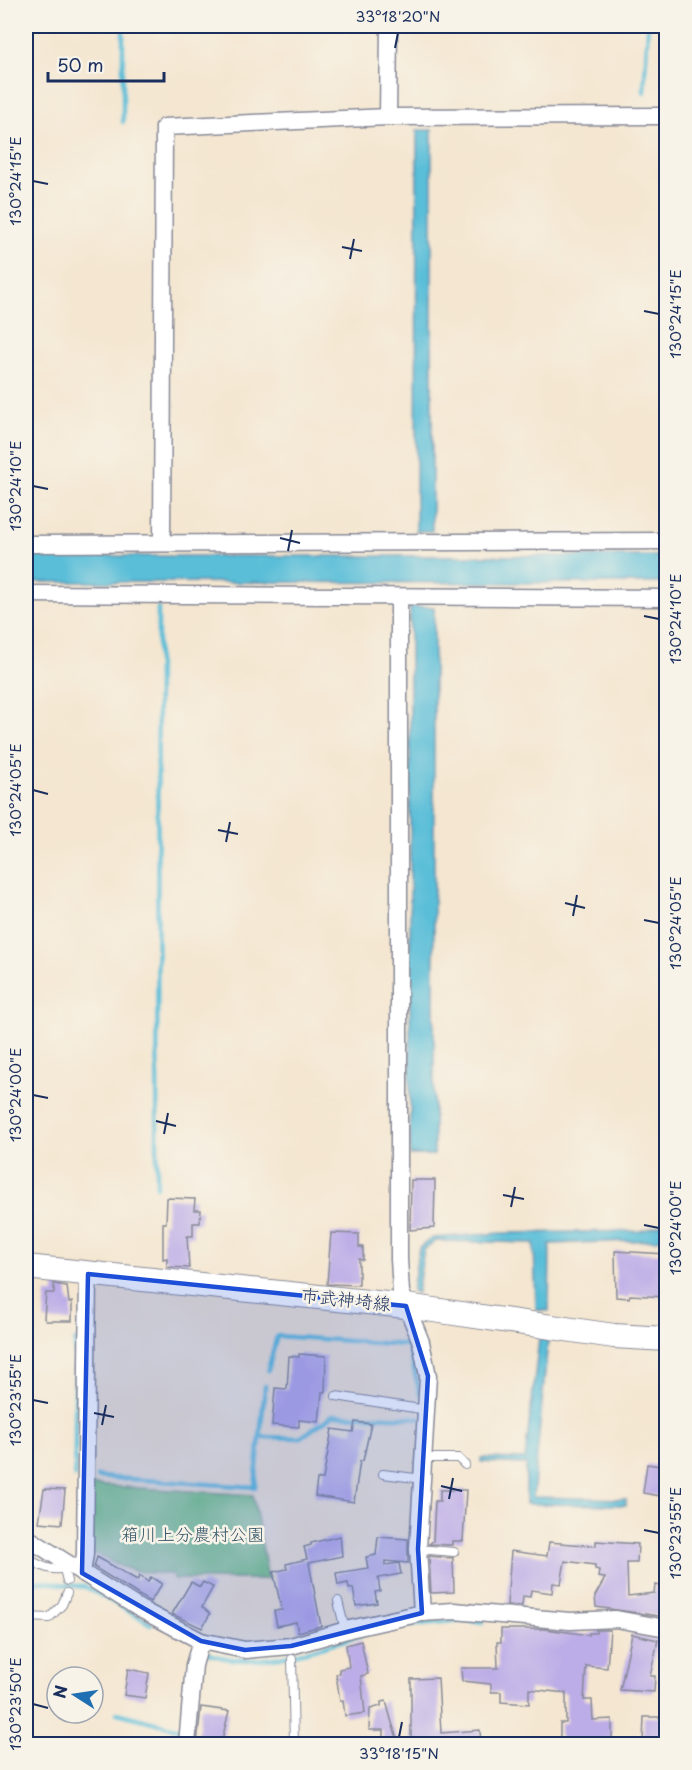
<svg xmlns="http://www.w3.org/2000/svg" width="692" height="1770" font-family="'Playpen Sans','Klee One',sans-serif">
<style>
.green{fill:#7ec884;stroke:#4c7c71;stroke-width:1.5}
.water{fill:#5abed8;stroke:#3a769b;stroke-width:1.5}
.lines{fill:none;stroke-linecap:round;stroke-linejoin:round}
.stream{stroke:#5abed8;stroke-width:4.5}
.building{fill:#bcace7}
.lane-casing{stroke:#888a97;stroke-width:10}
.street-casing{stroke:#888a97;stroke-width:19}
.secondary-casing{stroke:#888a97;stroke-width:26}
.lane{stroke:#fff;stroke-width:8}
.street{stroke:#fff;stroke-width:16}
.secondary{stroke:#fff;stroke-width:24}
.marked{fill:#1d4ed8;fill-opacity:0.2;stroke:#1d4ed8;stroke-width:4.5;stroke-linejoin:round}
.ticks{fill:none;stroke:#1b2f5e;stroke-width:2}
.labels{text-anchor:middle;stroke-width:5;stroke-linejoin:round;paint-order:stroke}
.street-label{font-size:18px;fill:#1b2f5e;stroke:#f7f3e8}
.park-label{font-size:18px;fill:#345568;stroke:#f7f3e8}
.neatline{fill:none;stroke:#1b2f5e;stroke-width:2}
.ticks-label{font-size:15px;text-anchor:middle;fill:#1b2f5e}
</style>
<rect width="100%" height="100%" fill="#f7f3e8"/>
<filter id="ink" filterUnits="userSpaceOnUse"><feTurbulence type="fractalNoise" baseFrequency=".0167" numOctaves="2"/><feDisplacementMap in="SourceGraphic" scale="12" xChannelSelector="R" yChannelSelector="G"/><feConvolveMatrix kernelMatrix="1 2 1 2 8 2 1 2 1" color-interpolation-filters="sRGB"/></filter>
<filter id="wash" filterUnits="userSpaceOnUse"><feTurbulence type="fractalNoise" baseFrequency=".008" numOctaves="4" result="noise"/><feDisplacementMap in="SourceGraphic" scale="24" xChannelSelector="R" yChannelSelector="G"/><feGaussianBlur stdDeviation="1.35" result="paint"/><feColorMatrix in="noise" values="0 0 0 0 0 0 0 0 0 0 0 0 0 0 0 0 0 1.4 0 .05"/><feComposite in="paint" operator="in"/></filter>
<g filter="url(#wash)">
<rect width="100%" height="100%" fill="#f4e6d0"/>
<path class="green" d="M 92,1485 L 253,1495 L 268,1579 L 174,1579 L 172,1574 C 137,1574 121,1569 91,1551 Z"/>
<g class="water">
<polygon points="417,130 432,130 432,531 416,531"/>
<polygon points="26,556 661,556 661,564 666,564 666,575 661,576 661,583 26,582"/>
<rect x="410" y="607" width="24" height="548"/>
<polygon points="666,1223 666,1235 657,1240 550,1244 549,1311 536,1310 534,1243 435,1241 424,1250 417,1293 412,1291 419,1248 432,1238 502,1233 640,1231"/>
<polygon points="539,1339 548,1340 533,1497 626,1499 626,1505 526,1504 526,1464 481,1462 481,1458 525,1459"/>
</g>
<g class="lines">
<g class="stream">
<polyline points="644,92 648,26"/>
<polyline points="123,122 123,26"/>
<polyline points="157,1186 158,608"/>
<polyline points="408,1345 420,1394"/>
<polyline points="268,1370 277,1336 408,1345 411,1339"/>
<polyline points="262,1437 300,1438 333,1415 420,1418"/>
<polyline points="75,1476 75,1341"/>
<polyline points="97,1477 255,1487 265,1386"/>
<polyline points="26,1580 86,1587 151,1624"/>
<polyline points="393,1627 462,1620 483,1622"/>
<path d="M 201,1650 C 248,1675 320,1647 367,1633"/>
<polyline points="117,1713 180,1729 178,1744"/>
</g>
</g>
<g id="blocks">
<g class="building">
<polygon points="411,1180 435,1180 434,1228 410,1230"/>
<polygon points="167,1198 195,1199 194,1210 201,1210 200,1223 193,1223 193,1236 187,1236 189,1268 167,1267 167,1258 163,1259 163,1223 166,1223"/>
<polygon points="331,1233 359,1234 359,1247 363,1247 363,1260 359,1259 359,1285 327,1284"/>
<polygon points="615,1251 666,1254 666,1297 630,1295 629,1298 616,1297"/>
<polygon points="54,1284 67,1286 69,1303 72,1302 72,1321 46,1321 44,1318 46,1293 54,1293"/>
<polygon points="299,1354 326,1356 325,1392 322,1392 319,1422 299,1420 299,1427 272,1425 275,1388 287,1389 289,1356 299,1357"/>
<polygon points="355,1422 371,1424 363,1461 360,1461 354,1502 315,1496 317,1479 323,1479 332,1429 353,1432"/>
<polygon points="647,1464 666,1467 666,1497 643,1493"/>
<polygon points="44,1489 65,1490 62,1524 39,1522"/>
<polygon points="440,1490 466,1490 463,1541 452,1541 452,1545 429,1544 433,1541 435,1501 440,1501"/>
<polygon points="340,1536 342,1556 309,1563 321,1626 298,1632 296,1622 277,1626 274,1611 282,1610 273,1572 287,1569 286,1564 307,1559 304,1547 311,1545 311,1543"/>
<polygon points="378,1537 408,1539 408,1563 385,1561 385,1565 399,1563 401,1574 378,1578 380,1591 375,1592 377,1603 356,1606 353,1588 349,1589 348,1583 338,1585 336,1573 368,1568 366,1557 376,1555"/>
<polygon points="596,1541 638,1544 637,1563 627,1563 628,1596 654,1593 655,1585 666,1587 666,1617 596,1607 595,1596 605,1578 598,1577 599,1570 595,1569 595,1565 565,1561 561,1584 553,1583 552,1593 531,1590 530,1597 523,1596 522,1606 507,1605 511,1551 547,1556 549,1542 596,1546"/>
<polygon points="429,1556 453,1558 454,1592 431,1593"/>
<polygon points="97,1557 137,1580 140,1576 148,1582 151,1577 162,1584 150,1602 94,1567"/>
<polygon points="191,1582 200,1587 203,1582 213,1587 202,1607 210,1614 202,1628 172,1614"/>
<polygon points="501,1629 545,1629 589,1635 589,1633 596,1633 596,1630 610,1630 607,1668 586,1666 584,1700 592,1700 593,1720 612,1719 612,1744 560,1744 560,1723 566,1723 566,1693 529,1689 529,1704 501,1702 501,1692 491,1692 491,1684 462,1681 461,1668 498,1668 497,1642 501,1642"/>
<polygon points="632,1634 658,1640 650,1676 655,1676 654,1692 620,1690"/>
<polygon points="361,1641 368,1674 361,1676 365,1713 345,1716 343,1700 340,1701 336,1674 340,1674 339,1669 349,1667 346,1645"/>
<polygon points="128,1669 149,1673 145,1698 124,1695"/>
<polygon points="438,1678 441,1733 480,1730 481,1744 411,1744 411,1679"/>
<polygon points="386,1701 392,1723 399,1744 383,1744 383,1730 369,1730 370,1709 381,1706 381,1702"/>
<polygon points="201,1707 229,1711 221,1744 197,1744"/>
<polygon points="644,1717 661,1717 661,1741 643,1741"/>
</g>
</g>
</g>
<g filter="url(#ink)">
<use href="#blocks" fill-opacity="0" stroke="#888a97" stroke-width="1.5"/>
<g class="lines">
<defs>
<g id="lane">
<polyline points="336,1396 427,1410"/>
<polyline points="424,1458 458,1458 465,1465"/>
<polyline points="383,1474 423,1479"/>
<polyline points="418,1549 454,1552"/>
<path d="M 26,1558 C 43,1567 52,1573 72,1567"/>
<polyline points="64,1569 67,1581"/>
<polyline points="338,1601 345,1630"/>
<polyline points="26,1617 49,1618 62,1605 67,1593"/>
<polyline points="292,1659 294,1744"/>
</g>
<g id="street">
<polyline points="388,117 389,26"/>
<polyline points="162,543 164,127 388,117 666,116"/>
<polyline points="26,544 666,541"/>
<polyline points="26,594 666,598"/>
<polyline points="399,597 399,1259 401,1292 421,1342 428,1376 418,1549 422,1613"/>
<polyline points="26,1537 140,1609 201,1641 245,1650 291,1646 350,1629 422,1613 454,1611 570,1621 616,1619 666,1628"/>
<polyline points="82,1573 85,1554 88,1274"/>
<polyline points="187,1744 194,1665 201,1641"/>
</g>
<polyline id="secondary" points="26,1267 406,1306 614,1336 666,1339"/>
</defs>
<use href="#lane" class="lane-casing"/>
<use href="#street" class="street-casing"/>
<use href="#secondary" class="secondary-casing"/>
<use href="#lane" class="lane"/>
<use href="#street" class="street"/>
<use href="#secondary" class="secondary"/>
</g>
</g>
<path class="marked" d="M 88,1274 L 406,1306 L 428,1376 L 418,1549 L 422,1613 L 291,1646 L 245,1650 L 201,1641 L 82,1573 Z"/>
<path class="ticks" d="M 395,48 L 398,33M 33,181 L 48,184M 342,247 L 362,251M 350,259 L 354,239M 644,311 L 659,314M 33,486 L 48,489M 280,538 L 300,543M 288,551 L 292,530M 644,616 L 659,619M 33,790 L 48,794M 218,830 L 238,834M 226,842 L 230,822M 565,903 L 585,908M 573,916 L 577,895M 644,920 L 659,923M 33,1095 L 48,1098M 156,1121 L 176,1126M 164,1134 L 168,1113M 503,1195 L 524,1199M 511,1207 L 515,1187M 644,1225 L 659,1228M 33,1400 L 48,1403M 94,1413 L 114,1417M 102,1425 L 106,1405M 441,1486 L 462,1491M 449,1499 L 453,1478M 644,1530 L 659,1533M 33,1704 L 48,1708M 399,1737 L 402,1722"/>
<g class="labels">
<g class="street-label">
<text transform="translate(346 1300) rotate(6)" y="6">市武神埼線</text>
</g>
<g class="park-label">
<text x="193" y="1541">箱川上分農村公園</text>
</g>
</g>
<rect width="692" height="1770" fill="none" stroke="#f7f3e8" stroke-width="66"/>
<g transform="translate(75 1695) rotate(282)"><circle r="28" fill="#f7f3e8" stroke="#9fa5b1" stroke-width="1.5"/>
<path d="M0-4.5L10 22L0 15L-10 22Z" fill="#1f6fb2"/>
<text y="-9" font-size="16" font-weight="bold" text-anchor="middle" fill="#1b2f5e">N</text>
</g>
<path d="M48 72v9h116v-9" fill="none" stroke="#1b2f5e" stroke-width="3"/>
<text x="57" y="72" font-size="18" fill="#1b2f5e" stroke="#f7f3e8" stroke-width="4.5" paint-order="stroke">50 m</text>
<rect x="33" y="33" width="626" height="1704" class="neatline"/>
<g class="ticks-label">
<text x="398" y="22">33°18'20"N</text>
<text transform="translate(16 181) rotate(-90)" y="5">130°24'15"E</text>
<text transform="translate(676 314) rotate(-90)" y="5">130°24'15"E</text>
<text transform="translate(16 486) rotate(-90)" y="5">130°24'10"E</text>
<text transform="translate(676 619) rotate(-90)" y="5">130°24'10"E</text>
<text transform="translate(16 790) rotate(-90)" y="5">130°24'05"E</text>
<text transform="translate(676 923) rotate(-90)" y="5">130°24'05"E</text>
<text transform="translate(16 1095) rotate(-90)" y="5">130°24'00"E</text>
<text transform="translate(676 1228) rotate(-90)" y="5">130°24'00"E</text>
<text transform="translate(16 1400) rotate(-90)" y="5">130°23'55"E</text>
<text transform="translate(676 1533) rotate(-90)" y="5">130°23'55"E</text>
<text transform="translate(16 1704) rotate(-90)" y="5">130°23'50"E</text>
<text x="399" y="1759">33°18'15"N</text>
</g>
</svg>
